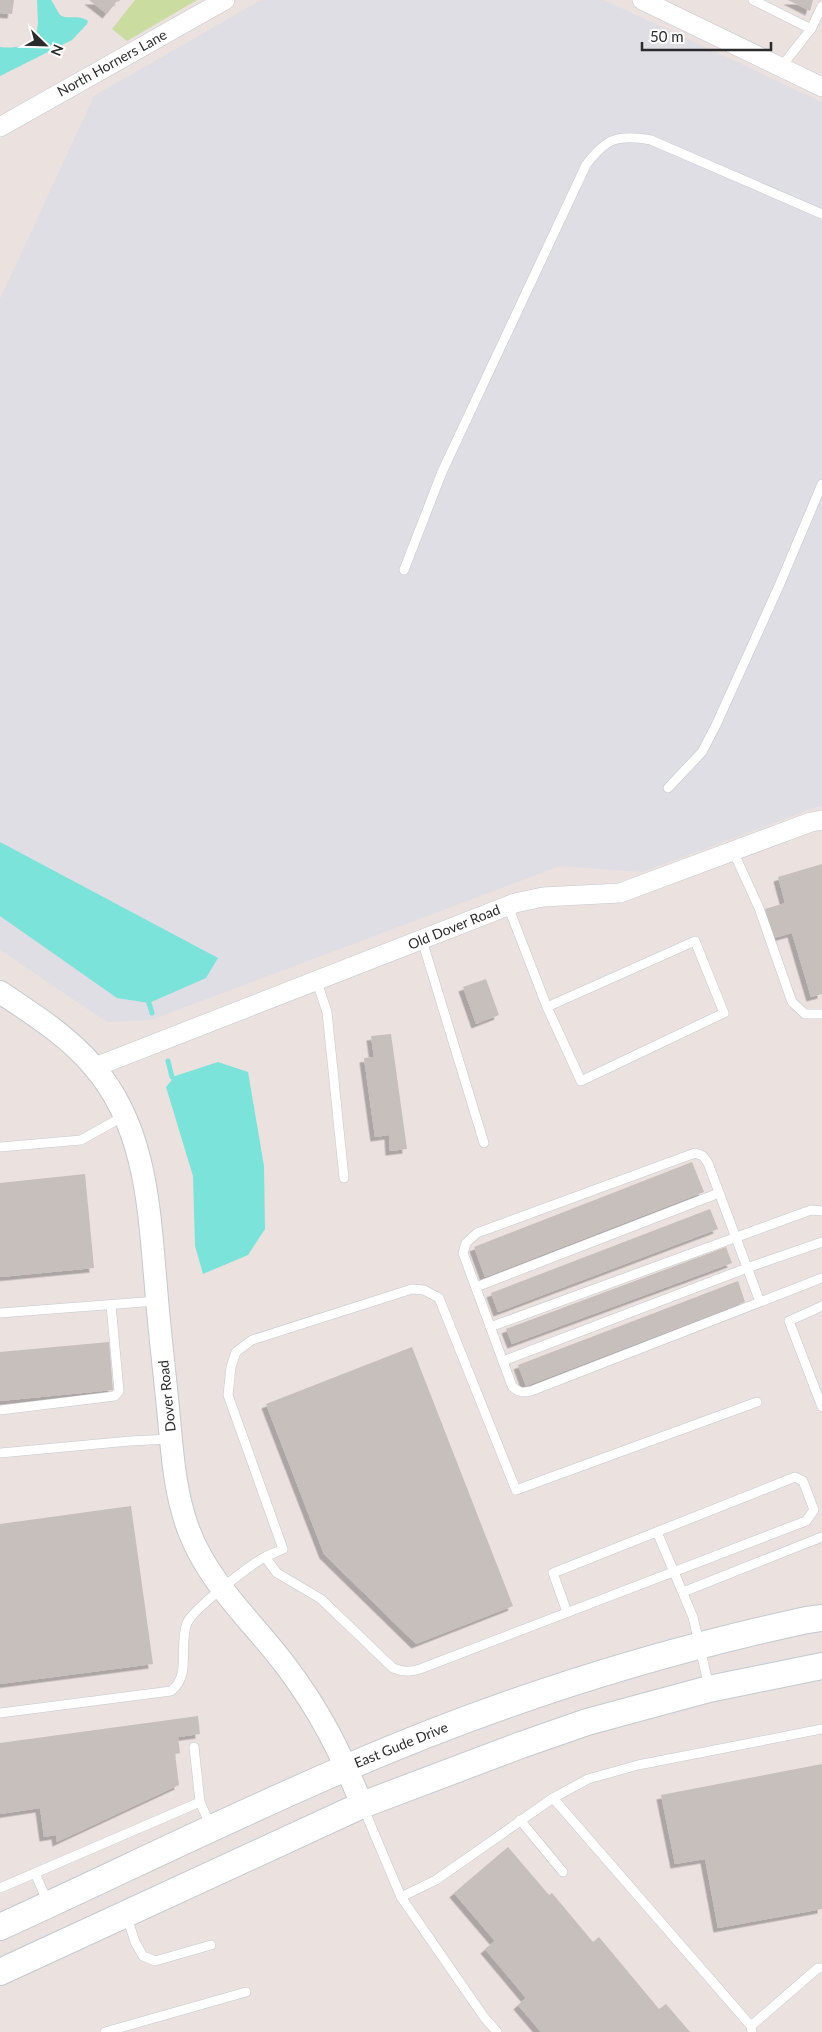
<svg xmlns="http://www.w3.org/2000/svg" width="822" height="2032" font-family="Lato,sans-serif">
<style>
.industrial{fill:#dedee4}
.green{fill:#cadca0}
.water{fill:#7be3da}
.lines{fill:none;stroke-linecap:round;stroke-linejoin:round}
.stream{stroke:#7be3da;stroke-width:5}
.building{fill:#c7bfbc;filter:url(#shadow)}
.service-casing{stroke:#c2c9d0;stroke-width:10}
.minor-casing{stroke:#c2c9d0;stroke-width:20}
.tertiary-casing{stroke:#c2c9d0;stroke-width:24}
.secondary-casing{stroke:#c2c9d0;stroke-width:28}
.service{stroke:#fff;stroke-width:9}
.minor{stroke:#fff;stroke-width:19}
.tertiary{stroke:#fff;stroke-width:22}
.secondary{stroke:#fff;stroke-width:26}
.labels{text-anchor:middle;stroke-width:4;stroke-linejoin:round;paint-order:stroke}
.street-label{font-size:14px;fill:#2b2b2b;stroke:#fff}
</style>
<defs>
<filter id="shadow"><feDropShadow dx="-4.5" dy="4.5" stdDeviation="0" flood-color="#0004"/></filter>
</defs>
<rect width="100%" height="100%" fill="#ebe1de"/>
<polygon class="industrial" points="261,0 604,0 822,102 822,805 642,872 560,866 151,1020 107,1022 0,950 0,299 94,96"/>
<polygon class="green" points="135,0 197,0 127,41 112,29"/>
<g class="water">
<path d="M 37,0 L 51,0 C 54,4 57,11 60,15 C 66,20 79,14 88,21 L 87,24 L 72,40 L 0,76 L 0,47 C 14,49 25,46 36,37 L 38,23 Z"/>
<polygon points="0,842 218,958 206,978 149,1003 117,998 0,916"/>
<polygon points="218,1062 248,1072 264,1166 265,1229 248,1255 203,1274 195,1246 193,1176 166,1087 175,1076"/>
</g>
<g class="lines">
<g class="stream">
<polyline points="149,1003 152,1013"/>
<polyline points="168,1061 172,1077"/>
</g>
</g>
<g class="building">
<polygon points="0,0 14,0 12,14 0,13"/>
<polygon points="89,0 120,0 118,2 117,1 107,14"/>
<polygon points="788,0 813,0 810,11"/>
<polygon points="822,864 822,994 811,997 792,933 774,938 765,909 785,903 778,877"/>
<polygon points="486,979 499,1015 476,1024 463,987"/>
<polygon points="391,1034 407,1149 390,1151 389,1135 375,1137 364,1058 374,1057 371,1036"/>
<polygon points="692,1162 704,1192 485,1277 474,1247"/>
<polygon points="85,1174 94,1268 0,1277 0,1183"/>
<polygon points="710,1209 718,1229 498,1312 491,1293"/>
<polygon points="726,1247 732,1263 512,1344 506,1329"/>
<polygon points="738,1281 745,1302 526,1386 518,1365"/>
<polygon points="109,1342 113,1390 0,1401 0,1352"/>
<polygon points="412,1347 513,1606 416,1644 324,1554 266,1404"/>
<polygon points="131,1506 153,1664 0,1684 0,1524"/>
<polygon points="198,1716 200,1734 178,1737 180,1753 175,1754 179,1785 57,1842 56,1835 44,1837 40,1808 0,1814 0,1743"/>
<polygon points="822,1764 822,1909 718,1928 705,1859 675,1864 661,1795"/>
<polygon points="508,1847 549,1895 552,1893 593,1942 599,1937 659,2009 666,2004 690,2032 541,2032 518,2005 526,1998 485,1949 495,1941 454,1893"/>
</g>
<g class="lines">
<defs>
<g id="service">
<polyline points="753,0 811,29"/>
<polyline points="781,67 811,29 822,6"/>
<path d="M 404,570 L 442,472 L 586,165 C 606,138 618,134 651,140 L 822,214"/>
<polyline points="668,788 702,752 716,725 779,586 822,484"/>
<polyline points="733,851 759,908 792,1002 805,1014 822,1014"/>
<polyline points="508,906 547,1007 581,1081 724,1013 695,941 547,1007"/>
<polyline points="422,940 484,1143"/>
<polyline points="317,982 327,1012 344,1178"/>
<polyline points="0,1147 81,1140 124,1116"/>
<polyline points="476,1287 719,1193"/>
<path d="M 760,1302 L 708,1163 L 703,1156 L 695,1153 L 477,1233 L 466,1243 L 463,1253 L 512,1386 C 518,1392 522,1393 531,1391 L 822,1278"/>
<polyline points="822,1306 789,1321 822,1407"/>
<polyline points="0,1313 157,1301"/>
<polyline points="490,1327 811,1210 822,1211"/>
<polyline points="503,1361 747,1268 822,1242"/>
<polyline points="0,1410 115,1396 119,1391 111,1305"/>
<polyline points="0,1453 130,1441 171,1439"/>
<polyline points="657,1532 693,1617 709,1687"/>
<path d="M 265,1557 L 277,1573 L 321,1599 L 393,1668 C 403,1672 410,1672 420,1669 L 806,1521 L 814,1510 L 803,1481 L 795,1477 L 553,1573 L 567,1612"/>
<polyline points="683,1592 822,1537"/>
<path d="M 0,1713 L 171,1691 C 192,1675 178,1646 187,1623 C 193,1609 250,1565 265,1557 C 271,1554 277,1552 283,1549 L 228,1395 L 231,1367 L 236,1352 L 252,1340 L 412,1289 L 424,1290 L 439,1298 L 516,1490 L 757,1402"/>
<polyline points="194,1747 200,1802"/>
<polyline points="553,1798 588,1779 638,1765 822,1729"/>
<polyline points="363,1807 401,1897 484,2017 497,2032"/>
<polyline points="520,1820 563,1872"/>
<polyline points="0,1888 35,1873"/>
<polyline points="401,1897 436,1880 553,1798 751,2026 752,2032"/>
<polyline points="48,1903 35,1873 200,1802 211,1827"/>
<polyline points="127,1917 135,1942 143,1956 155,1961 211,1945"/>
<polyline points="751,2026 818,1968 822,1968"/>
<polyline points="105,2032 246,1992"/>
</g>
<g id="minor">
<polyline points="642,0 822,87"/>
<polyline points="0,127 225,0"/>
<polyline points="95,1067 515,903 543,897 620,893 811,822 822,820"/>
</g>
<path id="tertiary" d="M 0,992 C 33,1014 68,1036 94,1067 C 147,1129 149,1210 156,1287 C 159,1327 164,1367 168,1408 C 172,1449 174,1492 189,1531 C 209,1584 253,1622 286,1666 C 320,1711 341,1753 362,1805"/>
<g id="secondary">
<path d="M 0,1927 C 116,1874 231,1817 348,1767 C 496,1703 649,1654 807,1620 L 822,1618"/>
<polyline points="0,1972 362,1805 521,1745 587,1722 709,1689 822,1666"/>
</g>
</defs>
<use href="#service" class="service-casing"/>
<use href="#minor" class="minor-casing"/>
<use href="#tertiary" class="tertiary-casing"/>
<use href="#secondary" class="secondary-casing"/>
<use href="#service" class="service"/>
<use href="#minor" class="minor"/>
<use href="#tertiary" class="tertiary"/>
<use href="#secondary" class="secondary"/>
</g>
<g class="labels">
<g class="street-label">
<text transform="translate(112 63) rotate(-29)" y="5">North Horners Lane</text>
<text transform="translate(454 927) rotate(-22)" y="5">Old Dover Road</text>
<text transform="translate(167 1396) rotate(-96)" y="5">Dover Road</text>
<text transform="translate(401 1745) rotate(-22)" y="5">East Gude Drive</text>
</g>
</g>
<g transform="translate(45 45) rotate(113)" stroke="#ffffff" stroke-width="4" paint-order="stroke">
<path d="M0-4L9 19L0 12L-9 19Z" fill="#2b2b2b"/>
<text y="-8" font-size="14" font-weight="bold" text-anchor="middle" fill="#2b2b2b">N</text>
</g>
<path d="M642 42v8h129v-8" fill="none" stroke="#2b2b2b" stroke-width="2.5"/>
<text x="650" y="42" font-size="15" fill="#2b2b2b" stroke="#ffffff" stroke-width="4" paint-order="stroke">50 m</text>
</svg>
